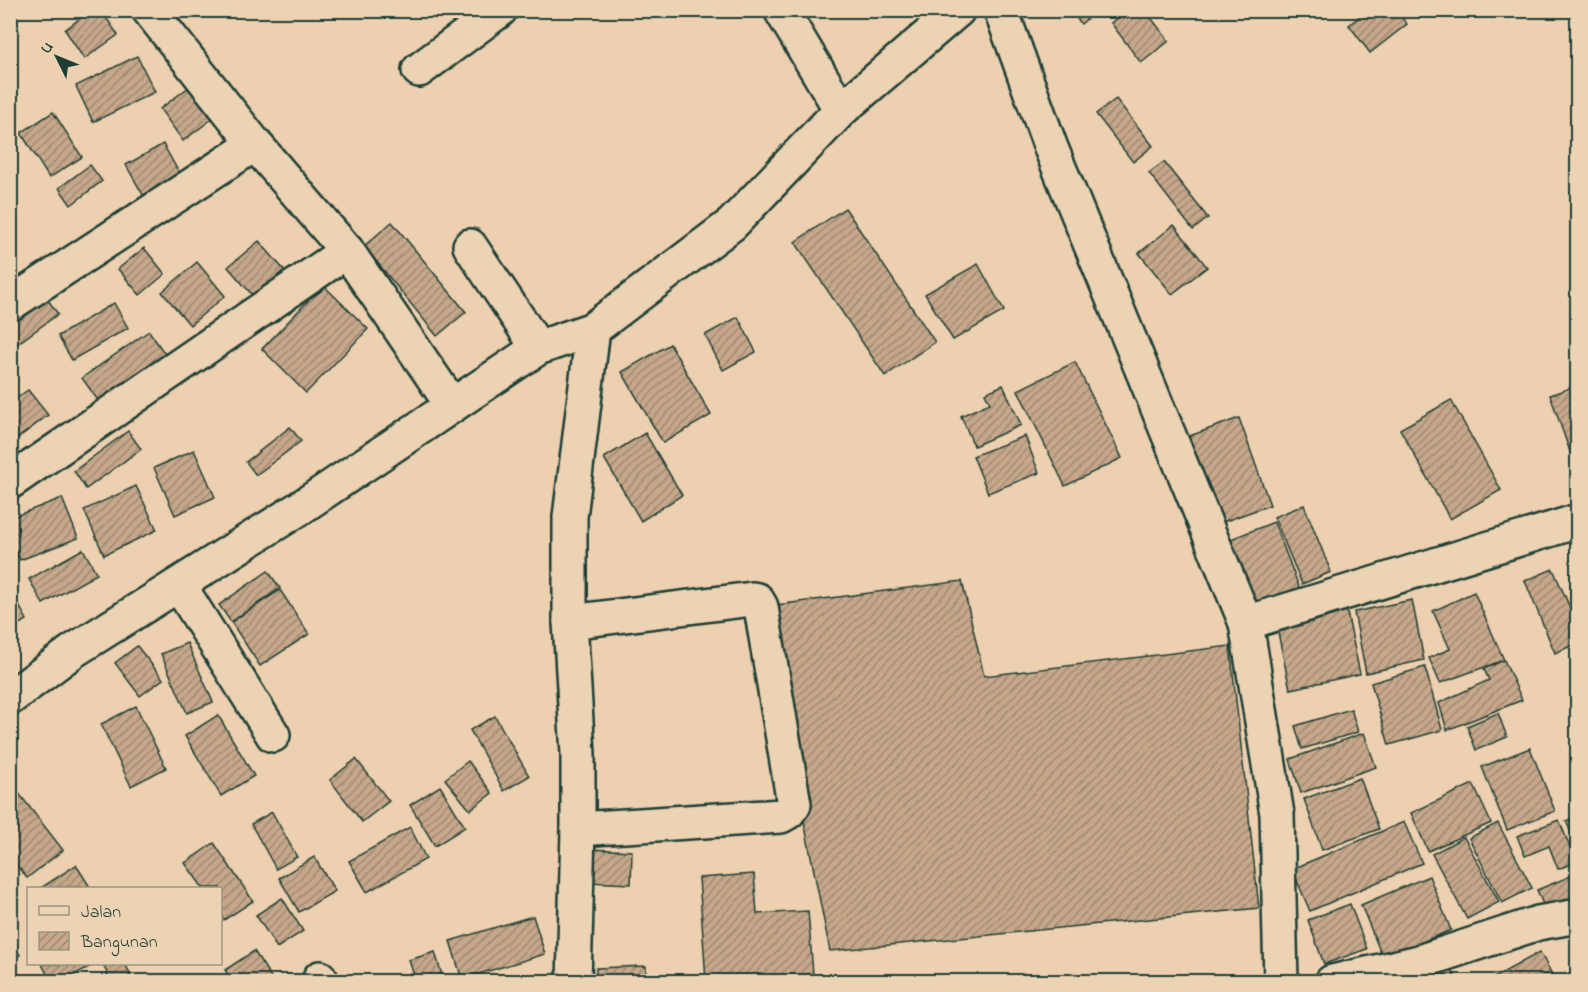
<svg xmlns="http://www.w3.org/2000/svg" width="1588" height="992" font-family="'Indie Flower',sans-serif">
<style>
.building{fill:url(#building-hatch);stroke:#1f3d34;stroke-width:1.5}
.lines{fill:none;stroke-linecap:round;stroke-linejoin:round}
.minor-casing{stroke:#1f3d34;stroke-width:38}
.minor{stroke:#ebd3b3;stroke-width:33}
</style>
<defs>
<pattern id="building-hatch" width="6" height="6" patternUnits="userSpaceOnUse" patternTransform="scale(1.5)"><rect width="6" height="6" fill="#c6a78a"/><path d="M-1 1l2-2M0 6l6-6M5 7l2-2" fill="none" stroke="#a08972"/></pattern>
</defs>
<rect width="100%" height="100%" fill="#ecd0af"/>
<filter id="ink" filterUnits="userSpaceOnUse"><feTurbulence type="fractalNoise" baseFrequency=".0167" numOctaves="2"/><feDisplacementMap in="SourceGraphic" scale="12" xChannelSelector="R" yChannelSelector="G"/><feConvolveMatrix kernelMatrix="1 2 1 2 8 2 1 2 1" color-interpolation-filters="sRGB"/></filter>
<g filter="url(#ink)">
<g class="building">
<polygon points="91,10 101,10 118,35 84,59 65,30"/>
<polygon points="1070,10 1097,10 1081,24"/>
<polygon points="1127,10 1145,10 1169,41 1141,63 1111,23"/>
<polygon points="1367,10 1396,10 1407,24 1370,53 1349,25"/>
<polygon points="137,56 155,92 93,122 76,86"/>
<polygon points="189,87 213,118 183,141 160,109"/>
<polygon points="1116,99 1153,146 1133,162 1096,114"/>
<polygon points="53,112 82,157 49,178 21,133"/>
<polygon points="163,144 183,180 146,200 126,165"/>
<polygon points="1164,162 1208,218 1193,230 1149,173"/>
<polygon points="90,165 102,181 71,205 59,188"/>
<polygon points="845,208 935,342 885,376 795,242"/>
<polygon points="392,222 466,312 437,336 364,246"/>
<polygon points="1174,225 1207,267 1172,294 1139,253"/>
<polygon points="259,241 284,270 254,297 228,267"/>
<polygon points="144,248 165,274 140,295 118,269"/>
<polygon points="197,262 225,296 190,325 162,292"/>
<polygon points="978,264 1004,311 953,340 925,294"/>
<polygon points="323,285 368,329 306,393 262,349"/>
<polygon points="41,290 58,314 10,349 10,312"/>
<polygon points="114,303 128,328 72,360 58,336"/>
<polygon points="738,317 756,352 723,370 705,335"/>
<polygon points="149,331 169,360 102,406 82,378"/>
<polygon points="670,344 711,415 663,443 622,372"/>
<polygon points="1075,362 1122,458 1065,486 1018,390"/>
<polygon points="1003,385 1021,425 974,446 961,416 990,403 985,393"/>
<polygon points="1578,385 1578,461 1574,463 1550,395"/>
<polygon points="28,390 48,415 10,444 10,403"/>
<polygon points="1451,400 1501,490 1450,519 1400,429"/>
<polygon points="1239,418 1270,505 1217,524 1187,437"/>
<polygon points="290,427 301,441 256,475 246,462"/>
<polygon points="128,431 141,449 86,489 74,471"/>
<polygon points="645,433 682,495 641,521 604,458"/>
<polygon points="1025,436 1039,473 988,493 973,456"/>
<polygon points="194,450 215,497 175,515 154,468"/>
<polygon points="136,486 157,530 104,555 84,510"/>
<polygon points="62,498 78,538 20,560 10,536 10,518"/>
<polygon points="1304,505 1331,572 1302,584 1274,517"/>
<polygon points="1274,522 1301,592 1248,613 1221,543"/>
<polygon points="83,549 97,574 43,604 29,579"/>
<polygon points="1553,569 1578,626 1578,643 1555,653 1525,581"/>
<polygon points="268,571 280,588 231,622 219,605"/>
<polygon points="962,581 984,676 1230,646 1259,908 830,951 761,607"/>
<polygon points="280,590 309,634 260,666 231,622"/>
<polygon points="11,591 27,620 10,629 10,591"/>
<polygon points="1474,592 1504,660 1440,683 1429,658 1450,649 1433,611"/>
<polygon points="1412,600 1424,660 1366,673 1354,612"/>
<polygon points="1346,608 1360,674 1290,689 1276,623"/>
<polygon points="187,643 213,702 187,713 161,654"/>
<polygon points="137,646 163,679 140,696 115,663"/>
<polygon points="1504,660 1522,700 1447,730 1439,703 1489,680 1484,669"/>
<polygon points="1425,667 1442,730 1389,745 1371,683"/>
<polygon points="136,706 166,768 131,786 101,724"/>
<polygon points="1351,709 1358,732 1302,749 1295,726"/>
<polygon points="1498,713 1507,737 1476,750 1467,726"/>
<polygon points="218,715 254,776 221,796 185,736"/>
<polygon points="495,716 529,776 504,791 470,730"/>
<polygon points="1364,733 1376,767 1301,793 1290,759"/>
<polygon points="1530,748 1555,811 1507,830 1482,767"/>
<polygon points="356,759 389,801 362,822 330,780"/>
<polygon points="468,761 492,793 470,810 445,779"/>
<polygon points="1360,778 1379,829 1322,850 1304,799"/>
<polygon points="10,782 63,850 27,878 10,857"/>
<polygon points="1473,784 1491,823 1428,851 1411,813"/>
<polygon points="440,786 465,827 435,846 410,805"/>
<polygon points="272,812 297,857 276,869 251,824"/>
<polygon points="1578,816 1578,849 1566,821"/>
<polygon points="1559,820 1576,862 1558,869 1549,846 1525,856 1517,836"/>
<polygon points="1404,822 1422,863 1310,911 1292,869"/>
<polygon points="1498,823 1532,888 1502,903 1469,838"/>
<polygon points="410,827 426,859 367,892 349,861"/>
<polygon points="1464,837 1499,902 1467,919 1432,854"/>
<polygon points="214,843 253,901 224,920 220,914 220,888 203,888 185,863"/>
<polygon points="589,849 632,851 631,884 588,882"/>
<polygon points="314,857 335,891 299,912 279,878"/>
<polygon points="76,865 90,887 41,888"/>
<polygon points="1578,873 1578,895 1545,909 1537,890"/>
<polygon points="754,874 757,914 808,911 813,974 706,981 699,878"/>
<polygon points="1429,876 1451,930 1383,958 1361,905"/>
<polygon points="282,898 303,931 277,948 256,915"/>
<polygon points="1350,904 1367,949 1324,964 1308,920"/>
<polygon points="533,916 545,954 462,979 450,941"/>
<polygon points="10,937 20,955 10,960"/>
<polygon points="254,951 274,982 233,982 225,970"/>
<polygon points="435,952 444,982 416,982 409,960"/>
<polygon points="1540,952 1556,982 1486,982"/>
<polygon points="1448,959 1457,982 1393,982"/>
<polygon points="42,964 88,964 89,967 61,982 51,982"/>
<polygon points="103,964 125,964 131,975 119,982 111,982"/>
<polygon points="646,966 646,982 596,982 596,968"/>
</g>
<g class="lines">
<defs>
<g id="minor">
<polyline points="149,10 255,144 347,251 452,405"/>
<polyline points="781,10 841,110"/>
<polyline points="1001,10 1051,148 1246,623"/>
<polyline points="419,70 500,10"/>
<polyline points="470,246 538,348"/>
<polyline points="10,304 255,144"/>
<polyline points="10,482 347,251"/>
<polyline points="179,585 273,735"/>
<polyline points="570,622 752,599 757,600 761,607 794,804 788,812 781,816 578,829"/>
<polyline points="10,698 73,651 300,508 538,348 593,329"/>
<polyline points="320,978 322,982"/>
<polyline points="574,982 578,829 578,754 570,622 570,517 593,329 732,224 841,110 958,10"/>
<polyline points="1281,982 1277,814 1246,623 1578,521"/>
<polyline points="1332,982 1419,962 1538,923 1578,916"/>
</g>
</defs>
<use href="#minor" class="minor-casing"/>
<use href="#minor" class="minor"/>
</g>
</g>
<rect width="1588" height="992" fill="none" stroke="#ebd3b3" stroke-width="36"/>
<rect x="18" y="18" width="1552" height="956" fill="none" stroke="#1f3d34" stroke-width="2" filter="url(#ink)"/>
<rect x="27" y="887" width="195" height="78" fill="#ebd3b3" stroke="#999780" stroke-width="1.5"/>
<rect x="39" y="906" width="30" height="9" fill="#ebd3b3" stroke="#999780" stroke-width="1.5"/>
<text x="81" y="917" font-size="18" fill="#1f3d34">Jalan</text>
<rect x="39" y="932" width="30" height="18" fill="url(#building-hatch)" stroke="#999780" stroke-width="1.5"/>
<text x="81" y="947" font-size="18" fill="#1f3d34">Bangunan</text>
<g transform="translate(57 57) rotate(313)" stroke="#ebd3b3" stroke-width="4.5" paint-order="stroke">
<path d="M0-4.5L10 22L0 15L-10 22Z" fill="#1f3d34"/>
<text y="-9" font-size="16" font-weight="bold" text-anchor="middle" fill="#1f3d34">U</text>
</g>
</svg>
